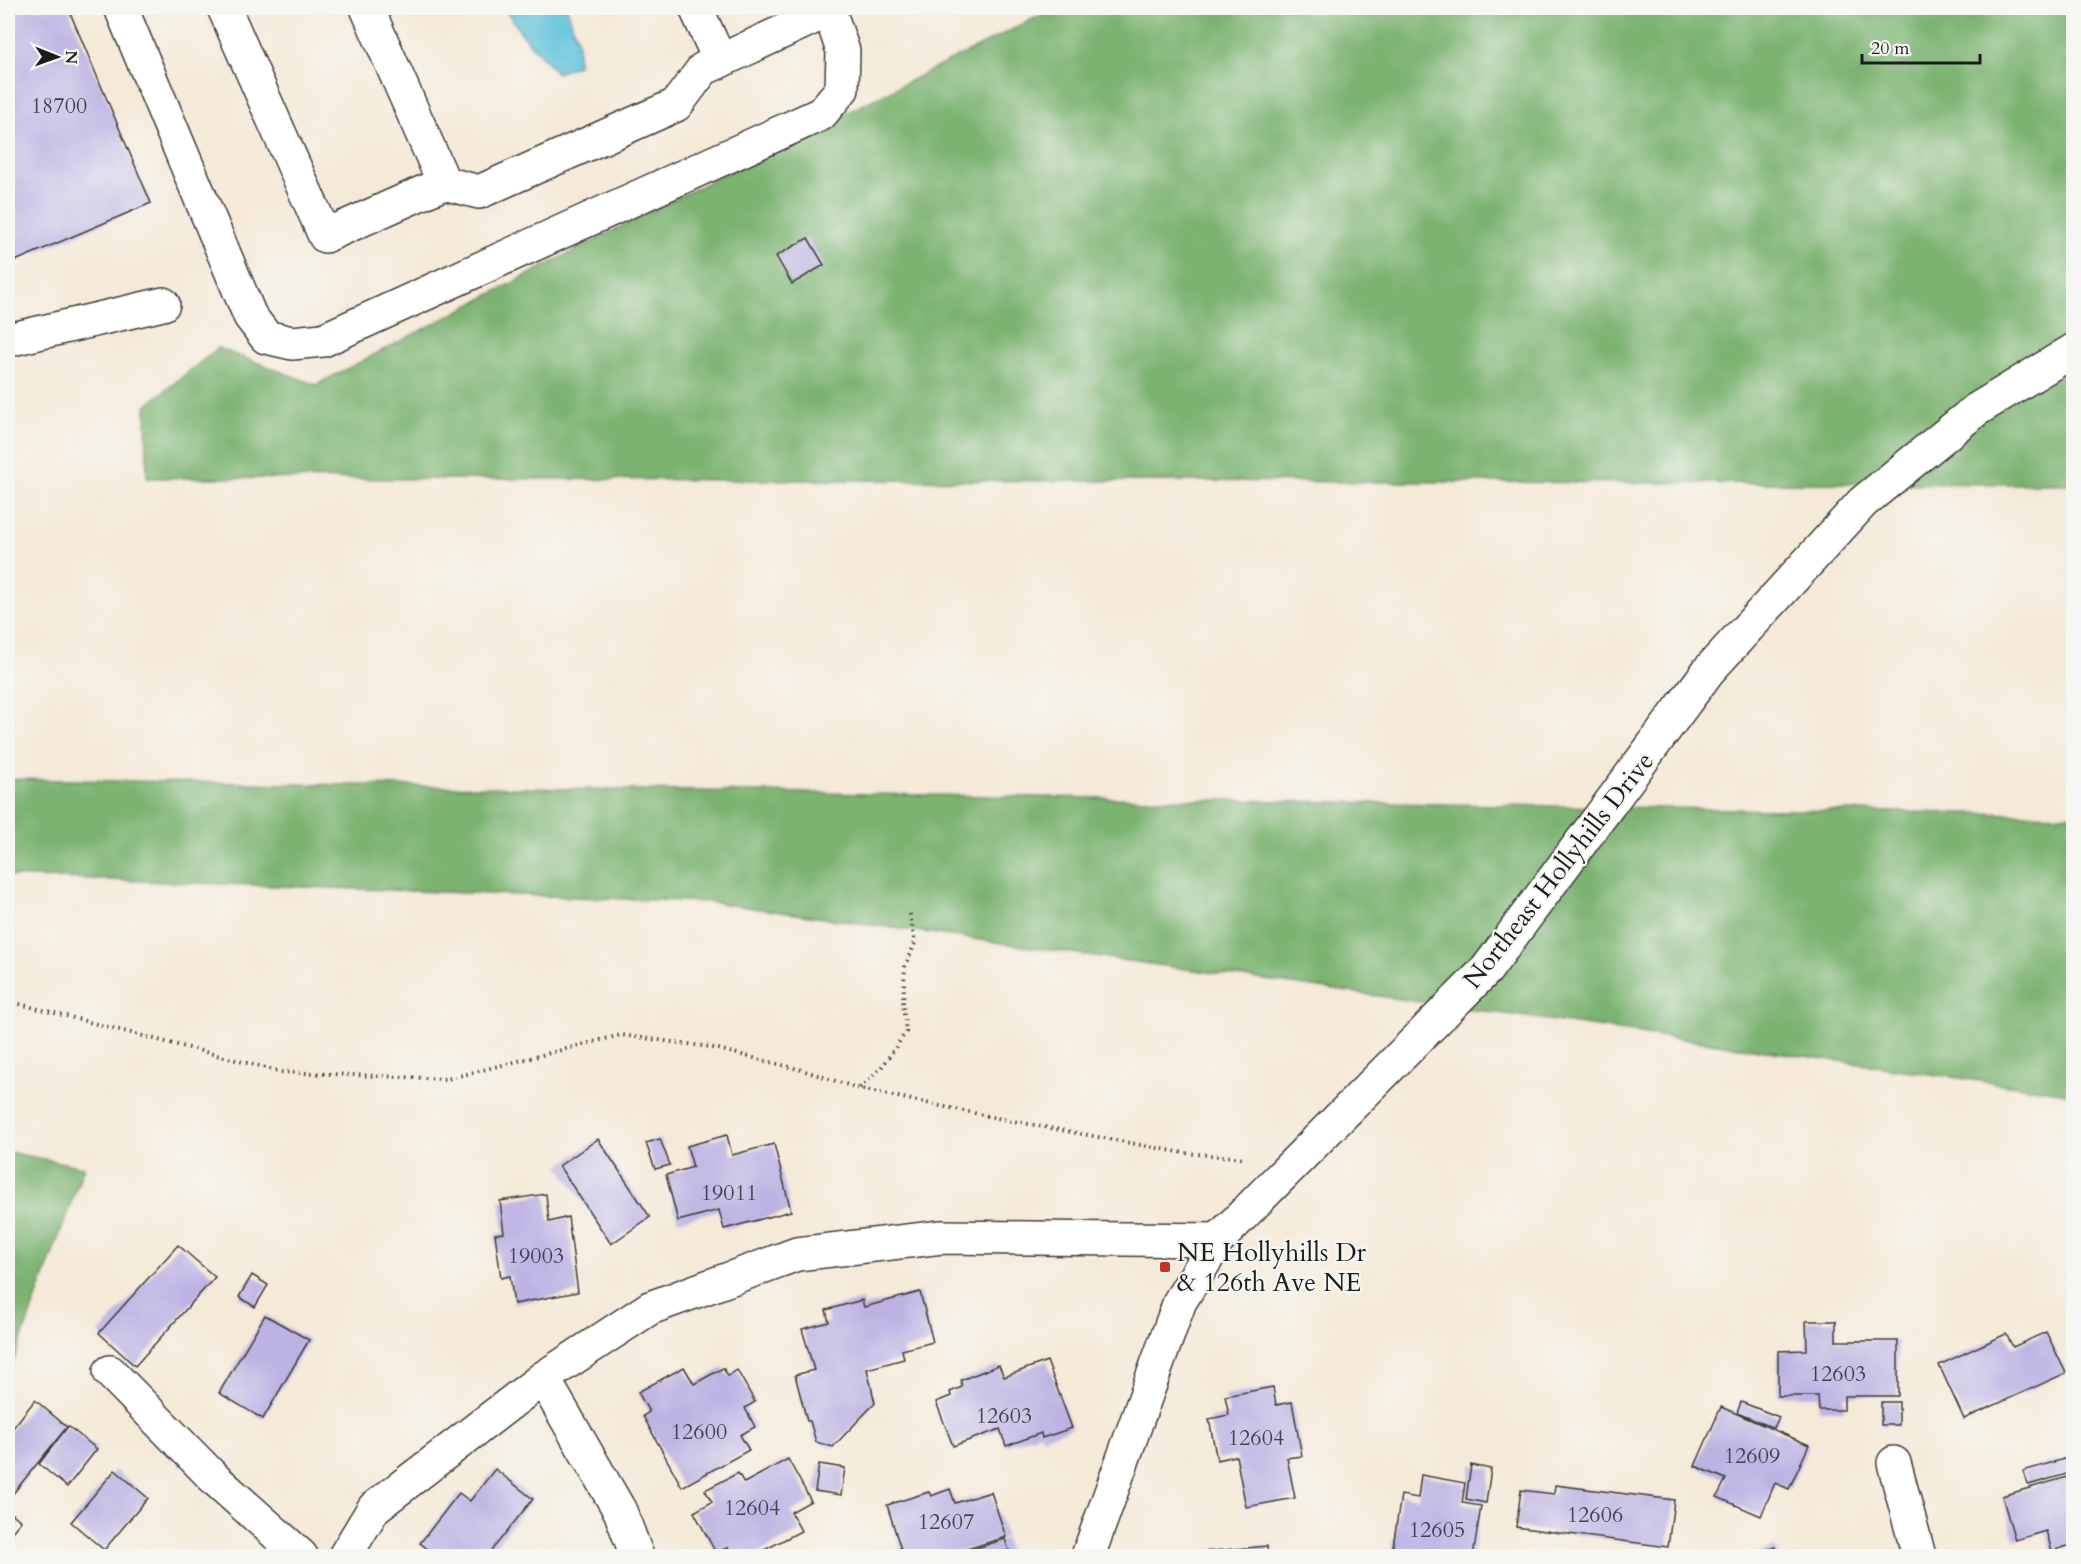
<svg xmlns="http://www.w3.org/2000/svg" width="2081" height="1564" font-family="Cardo,serif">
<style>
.forest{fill:#7cb371;stroke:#4c6846;stroke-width:1.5}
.water{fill:#5cc0da;stroke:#3c6e7b;stroke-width:1.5}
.building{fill:#bcb3e3}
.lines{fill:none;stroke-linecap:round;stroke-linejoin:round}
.minor-casing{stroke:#3d3b38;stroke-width:36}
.major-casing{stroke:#3d3b38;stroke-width:36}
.path{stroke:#3d3b38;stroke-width:4;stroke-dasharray:1.5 4.5;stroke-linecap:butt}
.minor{stroke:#fff;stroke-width:33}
.major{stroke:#fff;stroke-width:33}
.poi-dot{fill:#c8321e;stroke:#f6f6f2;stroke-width:2}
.labels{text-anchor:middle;stroke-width:4.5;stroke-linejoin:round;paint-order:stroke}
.number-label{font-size:22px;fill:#44424e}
.street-label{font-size:26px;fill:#1c1c1c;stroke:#f6f6f2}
.poi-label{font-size:26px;fill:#1c1c1c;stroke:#f6f6f2;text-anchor:start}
</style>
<rect width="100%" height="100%" fill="#f6f6f2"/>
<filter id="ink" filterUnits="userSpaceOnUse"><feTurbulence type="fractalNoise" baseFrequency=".0167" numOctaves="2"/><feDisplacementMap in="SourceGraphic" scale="12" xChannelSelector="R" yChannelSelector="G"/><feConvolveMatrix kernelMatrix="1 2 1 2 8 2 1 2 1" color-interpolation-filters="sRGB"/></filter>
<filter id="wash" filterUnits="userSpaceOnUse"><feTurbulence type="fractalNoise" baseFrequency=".008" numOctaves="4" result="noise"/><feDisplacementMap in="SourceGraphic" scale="24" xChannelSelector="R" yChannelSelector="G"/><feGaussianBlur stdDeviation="1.35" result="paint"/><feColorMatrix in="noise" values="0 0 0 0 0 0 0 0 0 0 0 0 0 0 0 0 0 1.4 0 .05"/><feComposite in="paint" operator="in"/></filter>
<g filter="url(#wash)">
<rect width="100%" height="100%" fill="#f5e9d7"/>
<g class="forest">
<polygon points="1055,8 2073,8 2073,484 147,478 146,406 218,348 316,385 647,213"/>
<polygon points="8,779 2073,815 2073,1094 710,902 8,876"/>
<polygon points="8,1152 84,1167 8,1376"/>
</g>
<polygon class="water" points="504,8 567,8 578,42 578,65 557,73 525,38"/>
<g id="blocks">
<g class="building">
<polygon points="8,8 68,8 151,203 8,264"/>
<polygon points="808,238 824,265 792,284 776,256"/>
<polygon points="727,1135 732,1155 774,1144 791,1211 724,1229 719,1210 678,1221 666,1175 693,1167 687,1146"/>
<polygon points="598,1139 650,1217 611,1244 559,1166"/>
<polygon points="660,1139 670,1165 655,1169 646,1143"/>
<polygon points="546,1194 549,1222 568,1217 578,1292 514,1304 510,1276 501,1278 495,1234 504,1233 500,1201"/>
<polygon points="178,1245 215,1277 135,1366 99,1333"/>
<polygon points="252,1275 268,1285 255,1307 239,1297"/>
<polygon points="920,1292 933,1342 902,1350 904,1359 867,1369 875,1403 833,1447 816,1442 810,1421 807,1421 795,1375 814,1370 802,1329 829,1322 826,1310 862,1300 864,1307"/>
<polygon points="265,1315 309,1340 263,1419 219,1393"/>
<polygon points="1806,1321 1836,1321 1836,1341 1898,1341 1898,1396 1844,1396 1844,1410 1819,1410 1818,1396 1778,1396 1778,1351 1807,1350"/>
<polygon points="2046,1332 2066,1373 1964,1419 1939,1365 2006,1334 2013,1347"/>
<polygon points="1047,1361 1072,1428 1042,1438 1041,1433 1006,1446 1000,1429 953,1446 936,1402 951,1396 950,1392 962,1387 961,1380 999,1365 1004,1377"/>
<polygon points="684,1367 694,1384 723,1368 728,1376 737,1370 755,1402 745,1408 755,1427 740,1435 749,1450 682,1487 643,1416 649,1412 638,1392"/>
<polygon points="1273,1387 1276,1405 1292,1402 1302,1456 1287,1458 1295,1498 1246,1507 1236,1456 1217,1460 1209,1419 1229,1415 1225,1396"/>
<polygon points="35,1400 67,1427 11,1496 8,1494 8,1434"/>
<polygon points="1741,1402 1779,1417 1774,1428 1737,1413"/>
<rect x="1881" y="1402" width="18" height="23"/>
<polygon points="1721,1407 1809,1445 1789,1489 1775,1483 1761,1516 1717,1497 1726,1479 1695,1466"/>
<polygon points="68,1426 97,1449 67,1487 39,1464"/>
<polygon points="2074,1456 2074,1472 2028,1485 2023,1471"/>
<polygon points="788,1459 811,1501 791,1512 801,1531 753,1556 733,1556 728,1547 716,1553 694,1512 712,1502 705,1490 738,1473 744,1483"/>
<polygon points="819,1464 845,1468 841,1495 815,1491"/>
<polygon points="1471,1465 1491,1469 1486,1503 1466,1499"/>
<polygon points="495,1469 533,1499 487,1556 437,1556 420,1543 459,1493 470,1501"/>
<polygon points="115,1470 148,1498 104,1550 71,1522"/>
<polygon points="1421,1475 1465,1483 1462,1503 1481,1506 1473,1556 1407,1556 1392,1553 1401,1495 1418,1498"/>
<polygon points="2074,1475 2074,1544 2052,1551 2046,1531 2015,1540 2002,1496"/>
<polygon points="1555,1485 1674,1500 1668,1547 1516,1527 1521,1490 1554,1494"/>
<polygon points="950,1489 955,1503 991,1492 1006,1537 944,1556 903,1556 887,1505 929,1492 931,1496"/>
<polygon points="8,1510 21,1521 8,1537"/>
<polygon points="1005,1539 1011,1556 972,1556 970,1550"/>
<polygon points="1267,1546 1268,1556 1170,1556 1170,1555"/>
<polygon points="1775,1547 1778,1556 1747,1556"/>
</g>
</g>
</g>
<g filter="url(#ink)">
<use href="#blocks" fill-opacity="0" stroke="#3d3b38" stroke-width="1.5"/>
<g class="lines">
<defs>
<g id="minor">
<polyline points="121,8 250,316 266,337 292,343 323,340 821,114 842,89 843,51 829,10 703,69 676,105 479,192 444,183 325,236 224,8"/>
<polyline points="367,8 444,183"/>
<polyline points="696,8 720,61"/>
<polyline points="8,340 163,304"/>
<polyline points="110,1372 216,1480 301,1556"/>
<polyline points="543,1378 620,1511 637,1556"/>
<polyline points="1894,1463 1919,1556"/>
<polyline points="345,1556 374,1508 543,1378 650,1308 797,1254 942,1237 1218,1240"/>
</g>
<polyline id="major" points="1088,1556 1180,1301 1218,1240 1487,969 1709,670 1863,502 1976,410 2074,350"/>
</defs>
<use href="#minor" class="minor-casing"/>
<use href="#major" class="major-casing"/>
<g class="path">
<polyline points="8,1001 282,1072 447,1079 621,1035 710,1047 802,1070 860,1089 1007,1120 1184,1153 1245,1158"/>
<polyline points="860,1088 881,1068 906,1032 903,1004 905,967 915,943 910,914"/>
</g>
<use href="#minor" class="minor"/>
<use href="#major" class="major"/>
</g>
</g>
<rect class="poi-dot" x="1159" y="1261" width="12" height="12" rx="3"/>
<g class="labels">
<g class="number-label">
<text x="59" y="113">18700</text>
<text x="729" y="1200">19011</text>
<text x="536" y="1263">19003</text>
<text x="1838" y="1381">12603</text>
<text x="1004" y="1423">12603</text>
<text x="699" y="1439">12600</text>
<text x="1256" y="1445">12604</text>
<text x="1752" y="1463">12609</text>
<text x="752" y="1515">12604</text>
<text x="1595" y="1522">12606</text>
<text x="946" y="1529">12607</text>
<text x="1437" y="1537">12605</text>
</g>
<g class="street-label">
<text transform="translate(1558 870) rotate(-52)" y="9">Northeast Hollyhills Drive</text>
</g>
<g class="poi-label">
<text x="1177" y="1261">NE Hollyhills Dr<tspan x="1177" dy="30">&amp; 126th Ave NE</tspan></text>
</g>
</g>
<rect width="2081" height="1564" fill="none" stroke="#f6f6f2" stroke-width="30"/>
<g transform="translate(57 57) rotate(91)" stroke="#f6f6f2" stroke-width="4.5" paint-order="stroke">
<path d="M0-4.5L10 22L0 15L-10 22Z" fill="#1c1c1c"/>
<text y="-9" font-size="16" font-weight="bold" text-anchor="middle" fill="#1c1c1c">N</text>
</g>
<path d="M1862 54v9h118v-9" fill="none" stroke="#1c1c1c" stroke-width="3"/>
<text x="1871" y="54" font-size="18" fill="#1c1c1c" stroke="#f6f6f2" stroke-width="4.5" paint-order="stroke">20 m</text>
</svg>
